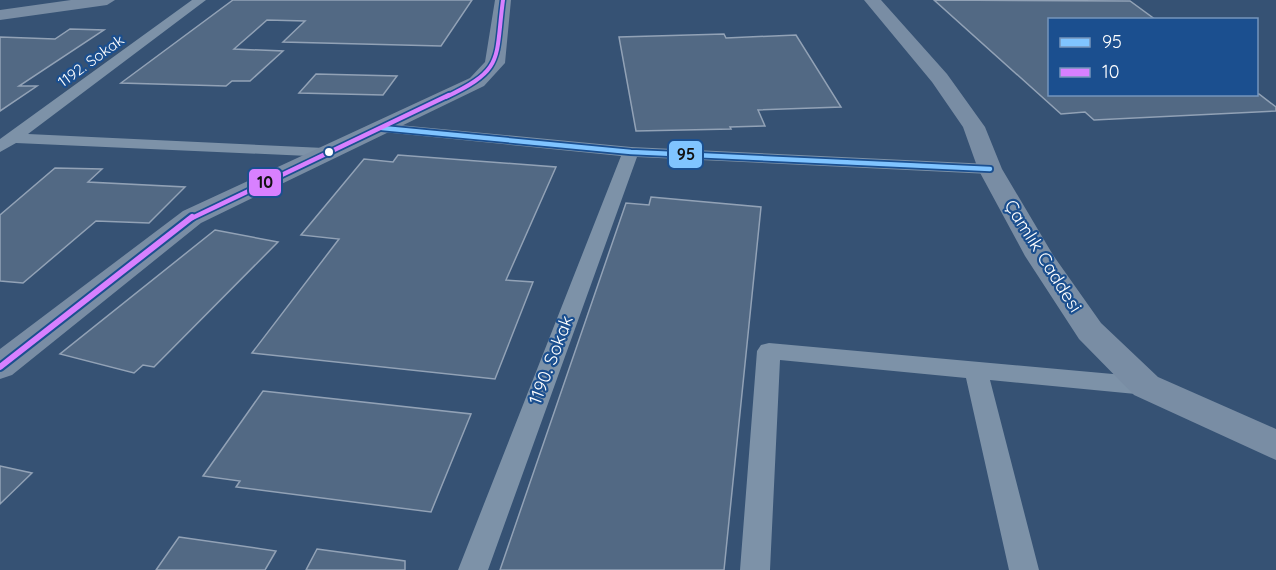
<svg xmlns="http://www.w3.org/2000/svg" width="1276" height="570" font-family="Quicksand,sans-serif">
<style>
.building{fill:#526984;stroke:#92a2b6;stroke-width:1.5}
.lines{fill:none;stroke-linecap:round;stroke-linejoin:round}
.street{fill:#7d92a8;fill-rule:evenodd}
.secondary{fill:#798da4;fill-rule:evenodd}
.bus-1-casing{stroke:#1b4f8f;stroke-width:8}
.bus-2-far2-casing{stroke:#1b4f8f;stroke-width:7}
.bus-2-far1-casing{stroke:#1b4f8f;stroke-width:8}
.bus-2-casing{stroke:#1b4f8f;stroke-width:10}
.bus-1{stroke:#80c4ff;stroke-width:4.5}
.bus-2-far2{stroke:#d880ff;stroke-width:4}
.bus-2-far1{stroke:#d880ff;stroke-width:4.5}
.bus-2{stroke:#d880ff;stroke-width:6}
.bus-dot{fill:#fff;stroke:#1b4f8f;stroke-width:2}
.labels{text-anchor:middle;stroke-width:4.5;stroke-linejoin:round;paint-order:stroke}
.far-street-label{font-size:15px;fill:#fff;stroke:#1b4f8f}
.street-label{font-size:18px;fill:#fff;stroke:#1b4f8f}
.line-badge{stroke:#1b4f8f;stroke-width:2}
.pale-badge-label{font-size:16px;text-anchor:middle;font-weight:bold;fill:#111}
</style>
<rect width="100%" height="100%" fill="#365274"/>
<g class="building">
<polygon points="233,0 472,0 441,46 283,42 305,21 267,20 234,49 283,51 250,81 232,81 226,86 121,83"/>
<polygon points="934,0 1130,1 1156,20 1050,20 1050,94 1259,94 1276,107 1276,111 1094,120 1085,112 1061,114"/>
<polygon points="70,29 104,30 19,86 37,86 0,111 0,37 55,39"/>
<polygon points="724,34 726,38 796,35 841,107 758,110 765,126 730,127 731,129 636,131 619,37"/>
<polygon points="316,74 397,76 383,95 299,93"/>
<polygon points="398,155 556,167 506,280 533,282 495,379 252,353 339,239 301,235 364,159 393,162"/>
<polygon points="55,168 102,169 88,182 185,187 149,223 96,221 23,283 0,281 0,215"/>
<polygon points="651,197 761,207 724,570 500,570 626,203 649,205"/>
<polygon points="215,230 278,242 154,367 143,365 134,373 60,354"/>
<polygon points="263,391 471,414 431,512 236,487 240,481 203,476"/>
<polygon points="0,466 32,473 0,504"/>
<polygon points="179,537 276,551 265,570 156,570"/>
<polygon points="317,549 405,561 405,570 306,570"/>
</g>
<g class="lines">
<g class="street">
<polygon points="192,0 206,0 28,134 324,148 332,153 330,157 16,143 0,152 0,139"/>
<polygon points="378,123 631,147 990,164 999,169 990,174 637,157 488,570 458,570 621,156 372,131 370,128 372,125"/>
<polygon points="769,343 1146,377 1155,380 1158,386 1155,392 1146,395 990,380 1039,570 1009,570 966,378 780,360 770,570 740,570 757,351 761,345"/>
</g>
<g class="secondary">
<polygon points="71,0 115,0 107,5 0,20 0,10"/>
<polygon points="495,0 511,0 505,63 484,86 201,223 12,375 0,379 0,349 183,211 470,78 485,62"/>
<polygon points="864,0 881,0 947,74 985,127 1002,169 1053,255 1101,323 1158,377 1276,429 1276,460 1134,395 1079,339 1025,256 978,169 963,127 932,82"/>
</g>
<defs>
<polyline id="bus-1" points="382,128 631,152 990,169"/>
<path id="bus-2-far2" d="M 446,97 C 505,69 495,60 503,0"/>
<polyline id="bus-2-far1" points="190,219 449,95"/>
<polyline id="bus-2" points="0,367 192,217"/>
</defs>
<use href="#bus-1" class="bus-1-casing"/>
<use href="#bus-2-far2" class="bus-2-far2-casing"/>
<use href="#bus-2-far1" class="bus-2-far1-casing"/>
<use href="#bus-2" class="bus-2-casing"/>
<use href="#bus-1" class="bus-1"/>
<use href="#bus-2-far2" class="bus-2-far2"/>
<use href="#bus-2-far1" class="bus-2-far1"/>
<use href="#bus-2" class="bus-2"/>
</g>
<circle class="bus-dot" cx="329" cy="152" r="5"/>
<g class="labels">
<g class="far-street-label">
<text transform="translate(91 61) rotate(-36)" y="5">1192. Sokak</text>
</g>
<g class="street-label">
<text transform="translate(1043 256) rotate(58)" y="6">Çamlık Caddesi</text>
<text transform="translate(551 360) rotate(-69)" y="6">1190. Sokak</text>
</g>
</g>
<g class="line-badge">
<rect x="668" y="140" width="35" height="29" rx="6" fill="#80c4ff"/>
<rect x="248" y="168" width="34" height="29" rx="6" fill="#d880ff"/>
</g>
<g class="pale-badge-label">
<text x="686" y="160">95</text>
<text x="265" y="188">10</text>
</g>
<rect x="1048" y="18" width="210" height="78" fill="#1b4f8f" stroke="#7695bc" stroke-width="1.5"/>
<rect x="1060" y="38" width="30" height="9" fill="#80c4ff" stroke="#7695bc" stroke-width="1.5"/>
<text x="1102" y="48" font-size="18" fill="#ffffff">95</text>
<rect x="1060" y="68" width="30" height="9" fill="#d880ff" stroke="#7695bc" stroke-width="1.5"/>
<text x="1102" y="78" font-size="18" fill="#ffffff">10</text>
</svg>
